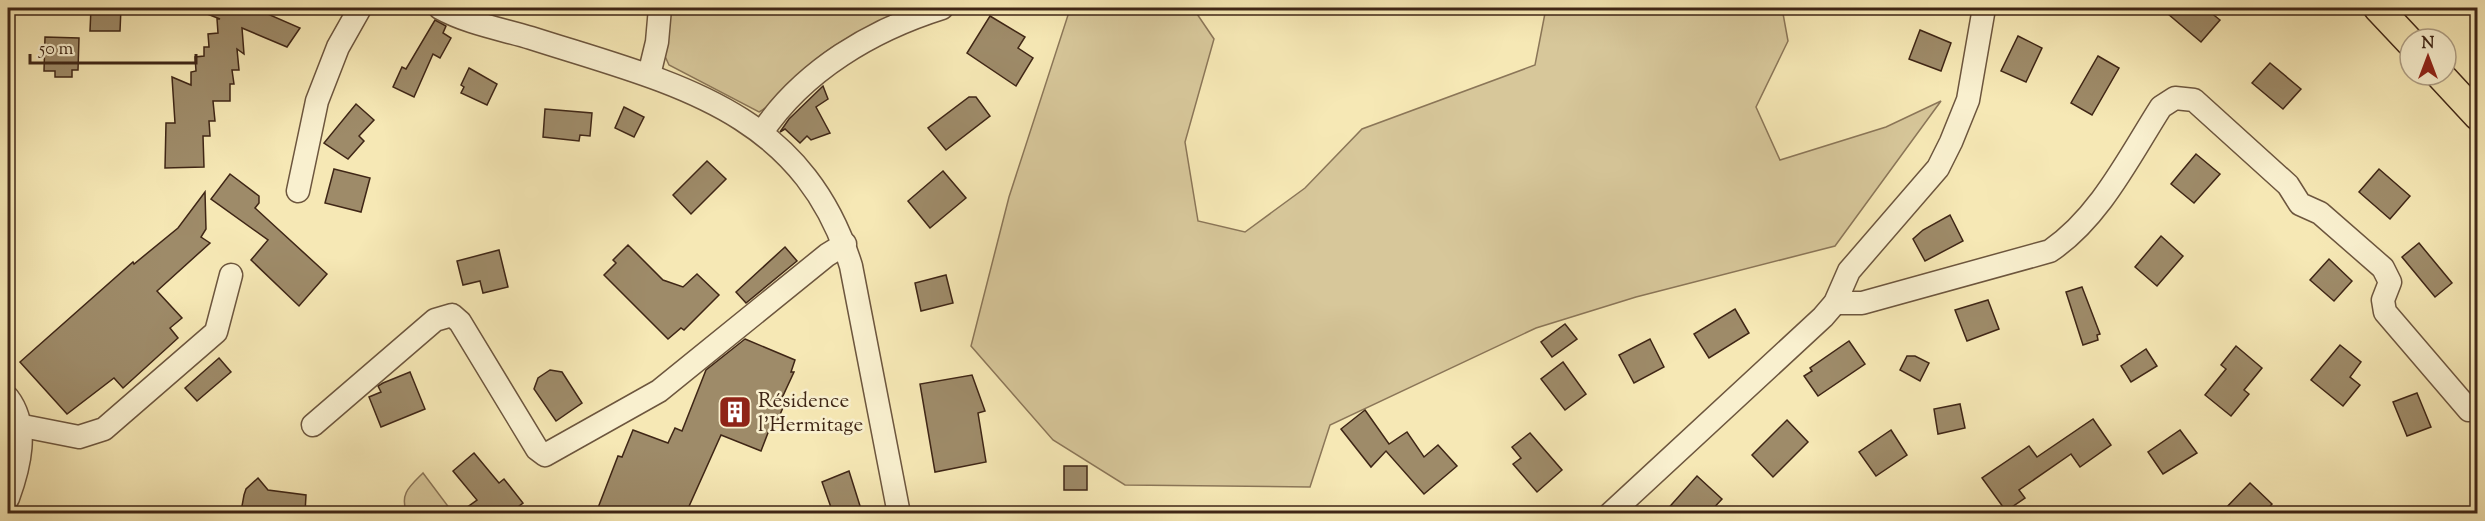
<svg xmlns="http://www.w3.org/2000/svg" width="2485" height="521" font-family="'Sorts Mill Goudy',serif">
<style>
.green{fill:#d7c79a;stroke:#8b7658;stroke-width:1.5}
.building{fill:#9e8b69;stroke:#3f2616;stroke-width:1.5}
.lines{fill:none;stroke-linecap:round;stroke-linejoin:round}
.minor-casing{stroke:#6d563e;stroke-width:25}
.major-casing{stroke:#3f2616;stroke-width:31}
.minor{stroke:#f9f0cf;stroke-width:22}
.major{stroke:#f6e8b5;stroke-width:28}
.labels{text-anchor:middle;stroke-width:5;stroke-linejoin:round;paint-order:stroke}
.poi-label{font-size:21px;fill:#3f2616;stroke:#f9f0cf;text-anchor:start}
</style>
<rect width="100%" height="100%" fill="#f6e8b5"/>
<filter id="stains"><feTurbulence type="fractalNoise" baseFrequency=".00333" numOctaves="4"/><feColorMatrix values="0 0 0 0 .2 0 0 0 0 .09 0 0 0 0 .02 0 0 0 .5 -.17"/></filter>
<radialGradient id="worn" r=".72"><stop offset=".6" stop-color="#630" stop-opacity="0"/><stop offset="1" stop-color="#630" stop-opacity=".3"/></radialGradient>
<g class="green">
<path d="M 667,8 L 924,8 C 887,20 851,32 820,56 C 797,73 784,98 759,112 L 669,65 L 664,54 Z"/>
<polygon points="1080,8 1193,8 1214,39 1185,142 1198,221 1245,232 1305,188 1362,129 1535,65 1546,8 1782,8 1788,41 1756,107 1780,160 1886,127 1941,101 1835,246 1636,297 1536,328 1330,425 1310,487 1125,485 1053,440 971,346 1009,197 1069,12"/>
<path d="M 423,473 L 453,513 L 407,513 C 399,494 410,486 423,473 Z"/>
</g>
<g class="building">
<polygon points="91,8 121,8 120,31 90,31"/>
<polygon points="192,8 262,8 263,12 300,28 287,47 242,28 244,54 237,49 239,70 232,70 234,84 230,84 230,101 213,101 215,121 209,121 210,136 203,136 204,167 165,168 166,123 175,123 172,77 191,85 191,72 196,71 195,57 204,56 204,47 209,47 208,34 218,33 217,19 220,19"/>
<polygon points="2161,8 2205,8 2220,20 2201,42"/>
<polygon points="990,16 1025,37 1018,48 1033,58 1016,86 967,53"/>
<polygon points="435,20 446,26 443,33 451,38 440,58 433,54 414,97 393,87 402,67 406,69"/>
<polygon points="1920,30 1951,43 1941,71 1909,59"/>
<polygon points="2018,36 2042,48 2026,82 2001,71"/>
<polygon points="45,37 79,38 78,70 72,70 72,77 55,77 55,71 44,71"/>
<polygon points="2098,56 2119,68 2092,115 2071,103"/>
<polygon points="2270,63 2301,89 2283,109 2252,83"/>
<polygon points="469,68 497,84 487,105 461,93 464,87 461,85"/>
<polygon points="823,86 828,99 816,107 830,133 811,140 807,136 800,143 785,129 780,132 789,119"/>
<polygon points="969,97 976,97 990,116 946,150 928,128"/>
<polygon points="356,104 374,120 359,136 364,141 348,159 324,143"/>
<polygon points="624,107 644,117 634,137 615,128"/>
<polygon points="545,109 592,113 590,136 580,135 579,141 543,137"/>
<polygon points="2196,154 2220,174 2194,203 2171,184"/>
<polygon points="707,161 726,179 691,214 673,195"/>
<polygon points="334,169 370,178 361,212 325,203"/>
<polygon points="2379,169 2410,196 2390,219 2359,192"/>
<polygon points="943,171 966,198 930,228 908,201"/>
<polygon points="230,174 259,196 259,203 255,208 327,274 299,306 251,260 268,240 211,199"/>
<polygon points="205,192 206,229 201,237 210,243 157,291 182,318 170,328 178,338 123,388 114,378 67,414 20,362 133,262 134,264 178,228"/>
<polygon points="1950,215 1963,241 1925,261 1913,239 1923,230"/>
<polygon points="2161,236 2183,256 2157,286 2135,267"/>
<polygon points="2419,243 2452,283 2435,297 2402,257"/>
<polygon points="628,245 663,280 683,287 697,274 719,295 684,330 681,328 668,339 604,275 616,263 613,260"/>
<polygon points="785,247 797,261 746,303 736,292"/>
<polygon points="499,250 508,287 483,293 480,281 463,285 457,261"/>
<polygon points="2329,259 2352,281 2334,301 2310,280"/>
<polygon points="946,275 953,303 921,311 915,283"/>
<polygon points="2082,287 2100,334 2097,335 2098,340 2083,345 2066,292"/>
<polygon points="1988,300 1999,329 1967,341 1955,310"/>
<polygon points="1735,309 1749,333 1709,358 1694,334"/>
<polygon points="1565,324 1577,339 1552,357 1541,342"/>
<polygon points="745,339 795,360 791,372 794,372 782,398 786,400 775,427 771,425 761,451 721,435 686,513 596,513 618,456 622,457 633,430 668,443 675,428 682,431 706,370"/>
<polygon points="1650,339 1664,367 1634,383 1619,355"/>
<polygon points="1849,341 1865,364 1818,396 1804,376 1812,371 1810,368"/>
<polygon points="2340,345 2361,362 2350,377 2360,385 2343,406 2311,380"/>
<polygon points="2236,346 2262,368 2244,390 2249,394 2231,416 2205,395 2226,369 2221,365"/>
<polygon points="2146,349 2157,366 2131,382 2121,366"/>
<polygon points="1907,356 1915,356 1929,363 1920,381 1900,370"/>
<polygon points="219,358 231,372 197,401 185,388"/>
<polygon points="1563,362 1586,394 1565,410 1541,379"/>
<polygon points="550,370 562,372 582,403 556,421 534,389 538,378"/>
<polygon points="410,372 425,409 381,427 369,397 381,392 378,386 383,383"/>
<polygon points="972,375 985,411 978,413 986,462 935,472 920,384"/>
<polygon points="2417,393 2431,427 2407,436 2393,402"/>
<polygon points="1960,404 1965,428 1938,434 1934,409"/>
<polygon points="1365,410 1389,444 1407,432 1424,457 1438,445 1457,466 1424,494 1386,451 1371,467 1341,429"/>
<polygon points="2093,419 2111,445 2080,467 2071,454 2019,490 2025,498 2006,511 1982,478 2029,446 2037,457"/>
<polygon points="1787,420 1808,442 1773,477 1752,455"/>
<polygon points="1891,430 1907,455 1876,476 1859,452"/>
<polygon points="2180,430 2197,453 2163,474 2148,452"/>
<polygon points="1530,433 1562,470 1537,492 1513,464 1521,458 1512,447"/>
<polygon points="474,453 499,483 504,479 523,503 510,513 459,513 477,500 453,471"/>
<rect x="1064" y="466" width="23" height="24"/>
<polygon points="849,471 861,509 849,513 833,513 822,482"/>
<polygon points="1697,476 1722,499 1709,513 1664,513"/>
<polygon points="258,478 268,490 306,495 305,513 248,513 242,506 244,495 246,489"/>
<polygon points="2250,483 2272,504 2264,513 2221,513"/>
</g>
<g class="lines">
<defs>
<g id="minor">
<path d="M 440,8 C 467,23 501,29 531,38 C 671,83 802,108 851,266 L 899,514"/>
<polyline points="649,75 657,42 660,8"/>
<path d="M 762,132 C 804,70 872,30 942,8"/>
<polyline points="298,191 317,101 338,47 360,8"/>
<path d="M 1835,303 L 1862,303 L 2050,251 C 2100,217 2129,157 2161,107 L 2175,98 L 2194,100 L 2288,185 L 2300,204 L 2320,213 L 2383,268 L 2390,282 L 2383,300 L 2385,312 L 2469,410"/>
<path d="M 8,398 C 30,427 19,468 8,498"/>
<polyline points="18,425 79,437 104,429 216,332 231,275"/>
<polyline points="313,425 435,320 452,315 460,322 537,449 545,455 659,391 827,255 845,244"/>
<polyline points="1610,514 1823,317 1835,303 1849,271 1938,168 1951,142 1968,100 1984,8"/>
</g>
<g id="major">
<polyline points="2378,8 2410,42"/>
<polyline points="2440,75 2478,116"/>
</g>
</defs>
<use href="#minor" class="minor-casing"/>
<use href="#major" class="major-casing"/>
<use href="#minor" class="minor"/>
<use href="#major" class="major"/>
</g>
<defs>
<symbol id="building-square" viewBox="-11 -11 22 22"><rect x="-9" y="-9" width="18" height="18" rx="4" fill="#8f2418" stroke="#f9f0cf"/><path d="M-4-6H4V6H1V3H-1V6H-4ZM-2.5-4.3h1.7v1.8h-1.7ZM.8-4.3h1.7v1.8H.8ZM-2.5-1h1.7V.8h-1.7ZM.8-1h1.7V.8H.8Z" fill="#fff"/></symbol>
</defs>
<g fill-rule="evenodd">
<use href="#building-square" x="716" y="393" width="38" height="38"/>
</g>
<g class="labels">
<g class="poi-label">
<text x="758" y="407">Résidence<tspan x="758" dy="24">l'Hermitage</tspan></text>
</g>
</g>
<rect width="2485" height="521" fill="none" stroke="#f6e8b5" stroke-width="30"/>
<rect x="9" y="9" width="2467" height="503" fill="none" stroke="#3f2616" stroke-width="3"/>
<rect x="15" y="15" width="2455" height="491" fill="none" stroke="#3f2616" stroke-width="1.5"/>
<g transform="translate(2428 57)"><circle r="28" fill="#f9f0cf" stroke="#af9f85" stroke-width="1.5"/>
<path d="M0-4.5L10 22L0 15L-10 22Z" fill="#8f2418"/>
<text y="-9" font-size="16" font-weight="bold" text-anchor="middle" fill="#3f2616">N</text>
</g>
<path d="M30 54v9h166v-9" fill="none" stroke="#3f2616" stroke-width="3"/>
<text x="39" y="54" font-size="18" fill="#3f2616" stroke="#f9f0cf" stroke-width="4.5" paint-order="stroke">50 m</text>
<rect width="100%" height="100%" filter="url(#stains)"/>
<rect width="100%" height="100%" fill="url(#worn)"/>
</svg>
